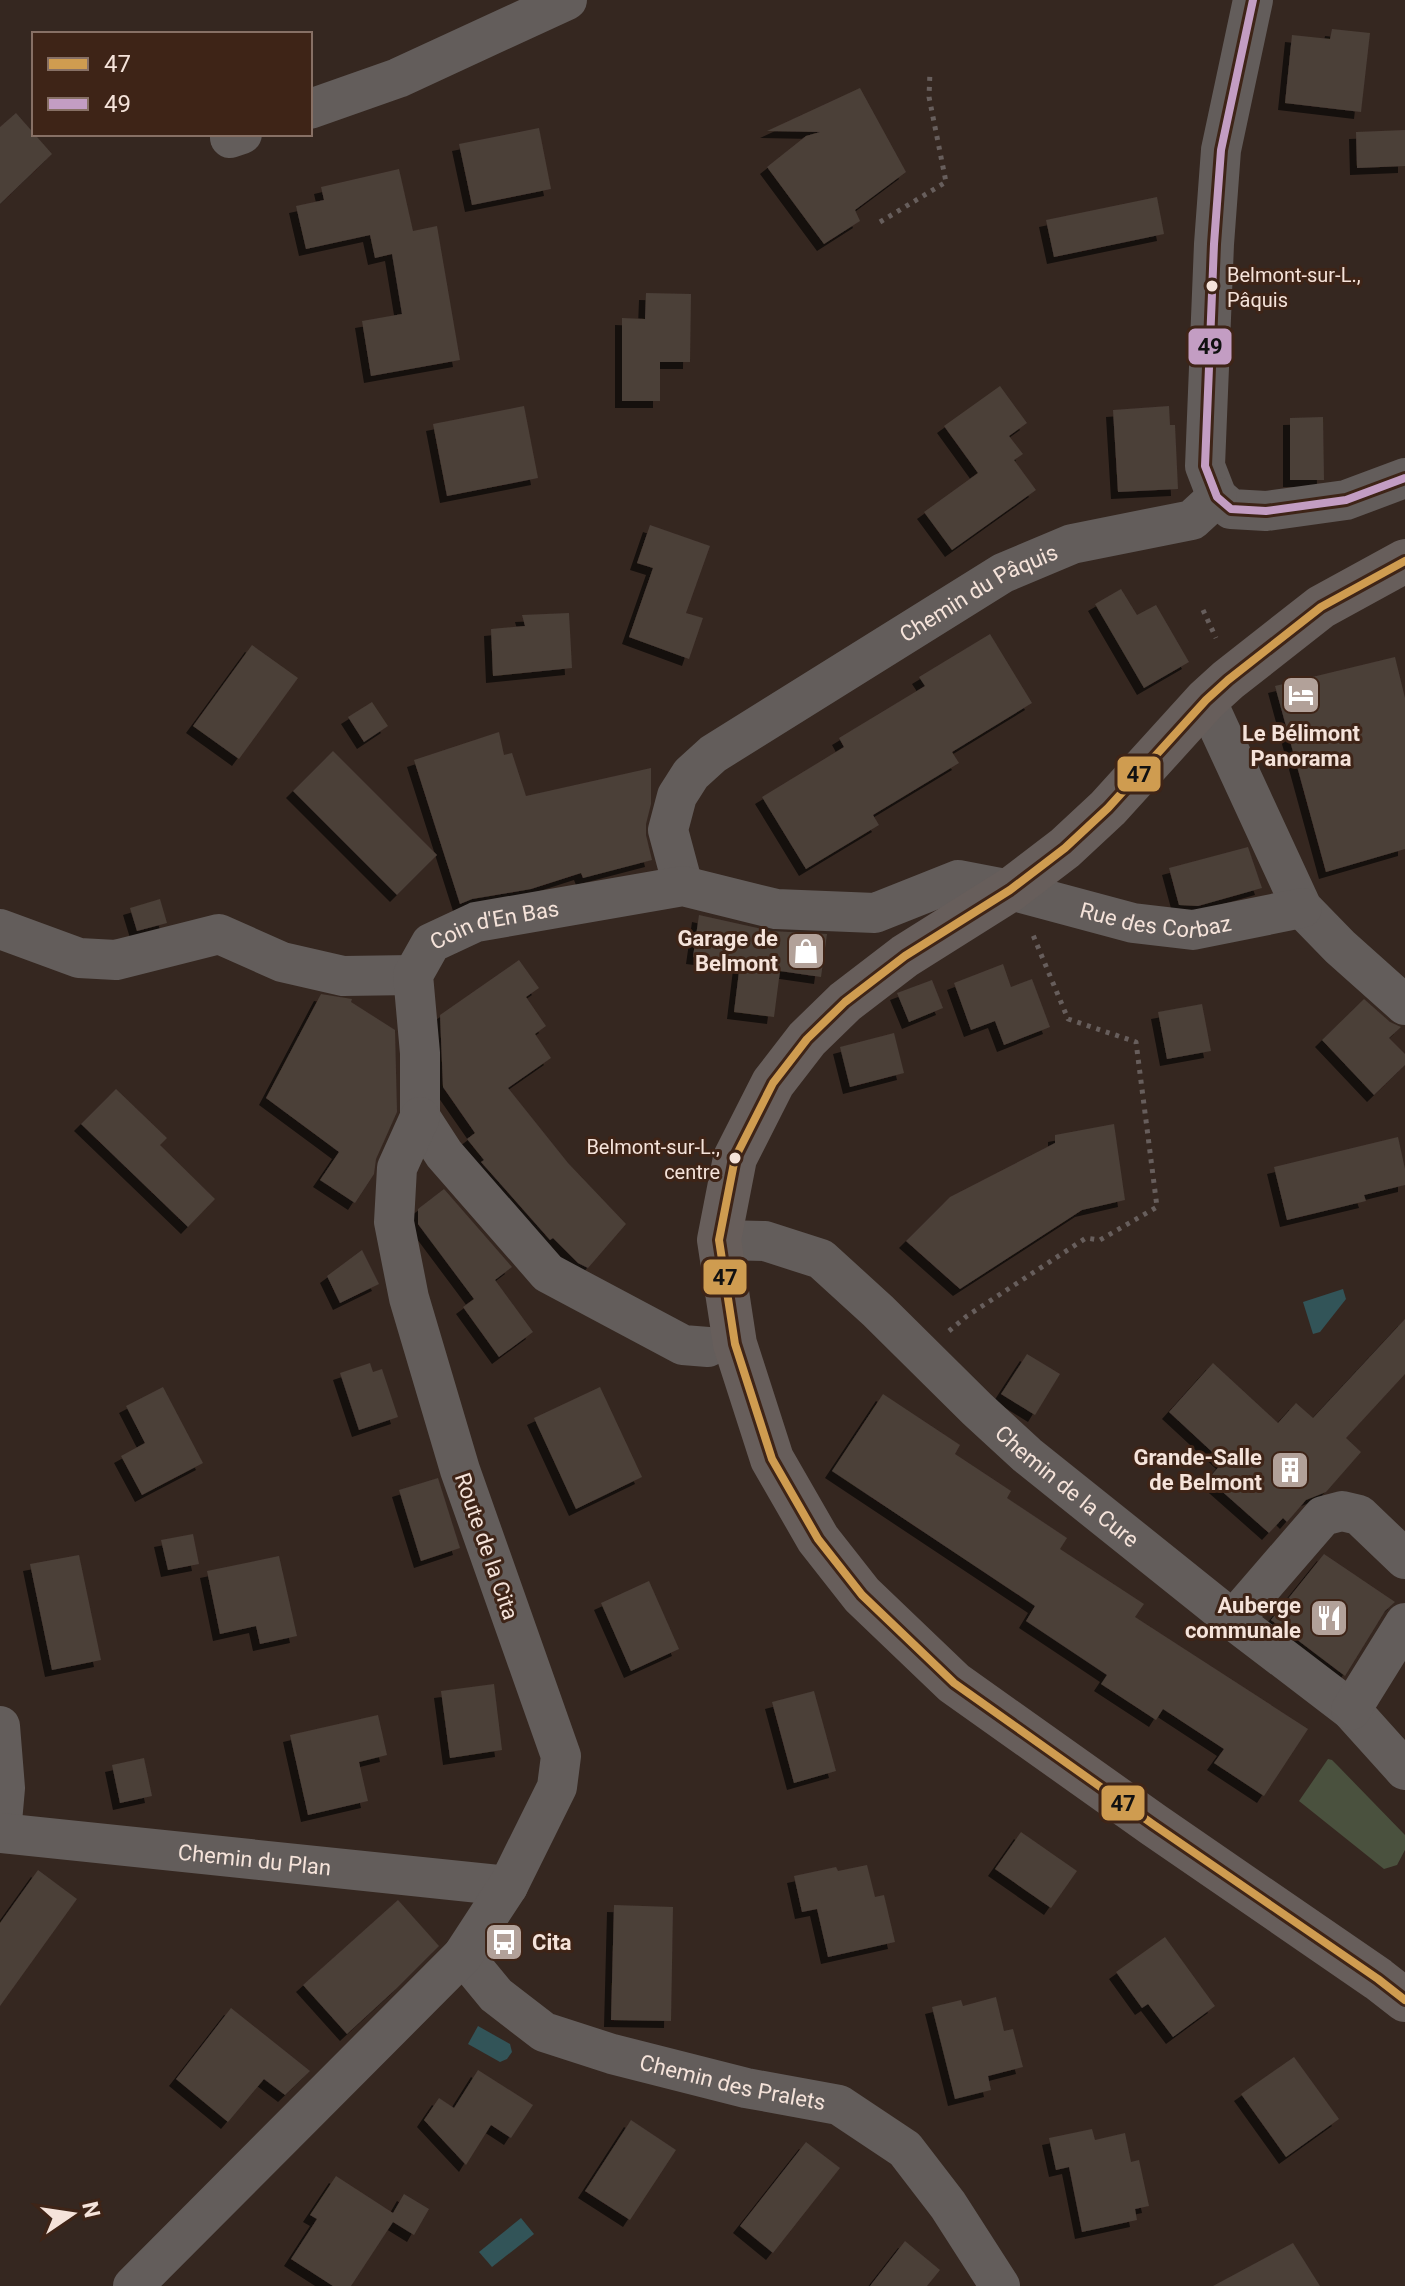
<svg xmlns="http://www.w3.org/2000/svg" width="1405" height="2286" font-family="Roboto,sans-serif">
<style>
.green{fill:#4a513e}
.water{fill:#325458}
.building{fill:#4b3f38;filter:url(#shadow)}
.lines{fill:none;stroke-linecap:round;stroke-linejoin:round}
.path{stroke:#675e5c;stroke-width:5;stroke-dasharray:4 6;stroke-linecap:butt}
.street{stroke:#635d5b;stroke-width:40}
.secondary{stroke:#675e5b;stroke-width:44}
.bus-1-casing{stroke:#3e2417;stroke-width:14}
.bus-2-casing{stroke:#3e2417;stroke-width:14}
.bus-1{stroke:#cf9c50;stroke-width:8}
.bus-2{stroke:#c39dc3;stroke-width:8}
.bus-dot{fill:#f5e3da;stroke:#3e2417;stroke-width:3}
.labels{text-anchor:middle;stroke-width:6;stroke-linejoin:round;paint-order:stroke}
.bus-label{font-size:20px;fill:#f5e3da;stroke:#3e2417;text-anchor:start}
.street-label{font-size:22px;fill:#f5e3da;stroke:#3e2417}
.poi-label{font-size:22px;font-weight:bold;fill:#f5e3da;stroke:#3e2417;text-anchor:end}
.line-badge{stroke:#3e2417;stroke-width:3}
.pale-badge-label{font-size:22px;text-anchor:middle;font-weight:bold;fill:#111}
</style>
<defs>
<filter id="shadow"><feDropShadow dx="-7" dy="7" stdDeviation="0" flood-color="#0009"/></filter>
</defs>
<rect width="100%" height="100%" fill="#352720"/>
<polygon class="green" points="1328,1759 1332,1760 1337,1765 1405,1835 1405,1850 1397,1865 1384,1869 1299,1801"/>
<g class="water">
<polygon points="1343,1289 1346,1299 1320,1332 1313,1334 1303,1302"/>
<polygon points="478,2026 510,2044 512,2052 507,2059 500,2062 468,2044"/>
<polygon points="521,2218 534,2234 492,2267 479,2252"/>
</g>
<g class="building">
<polygon points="1332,29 1370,33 1361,112 1285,103 1292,35 1330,39"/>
<polygon points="860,88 906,172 855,210 860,221 824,244 767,167 806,136 820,132 767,131"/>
<polygon points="16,113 52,154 0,204 0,127"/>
<polygon points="539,128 551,189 472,205 459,144"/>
<polygon points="1405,130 1405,166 1357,168 1356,132"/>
<polygon points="399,169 413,231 437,226 460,360 371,376 362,321 402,314 392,254 375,258 370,235 306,249 296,206 324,200 321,187"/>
<polygon points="1157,197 1164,234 1054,257 1046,220"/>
<polygon points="646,293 691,294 690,362 660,362 660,401 622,401 622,318 645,319"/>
<polygon points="1000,386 1027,423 1009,436 1023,454 1014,460 1036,490 952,550 924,512 978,473 944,426"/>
<polygon points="524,406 538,478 447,496 433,424"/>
<polygon points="1169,406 1170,425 1175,425 1178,489 1118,492 1113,410"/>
<polygon points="1323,417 1324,480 1290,480 1290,418"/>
<polygon points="650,525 710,546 686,613 703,618 689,659 629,637 653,568 637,563"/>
<polygon points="1121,589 1137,615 1156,605 1189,662 1144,688 1095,604"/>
<polygon points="569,613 572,668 493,676 491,629 525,626 522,615"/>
<polygon points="990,634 1032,703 952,752 959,763 873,815 879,825 806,869 762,797 844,747 839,738 925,686 919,677"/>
<polygon points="252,645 298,678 239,759 193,726"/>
<polygon points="1395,657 1405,698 1405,849 1326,872 1275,686"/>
<polygon points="372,702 388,726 364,742 348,717"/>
<polygon points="499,732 504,755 512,753 526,796 651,768 651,804 646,824 646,835 652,860 583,878 581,873 531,889 472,899 460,904 414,760"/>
<polygon points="333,751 437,855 397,895 293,791"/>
<polygon points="1248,847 1262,888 1198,906 1179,905 1169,868"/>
<polygon points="160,899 167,923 137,931 130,908"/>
<polygon points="699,915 771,931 827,934 821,977 780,971 774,1017 734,1012 740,963 693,957"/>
<polygon points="519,960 539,988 526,997 546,1026 535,1034 551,1058 508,1088 568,1163 626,1224 588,1268 578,1263 553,1238 550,1240 481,1162 484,1160 467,1139 475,1133 443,1087 440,1015"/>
<polygon points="1003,964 1011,987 1032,979 1050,1027 1004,1045 995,1021 971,1030 954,983"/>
<polygon points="932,980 943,1008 909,1022 897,993"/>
<polygon points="321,994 352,999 351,1002 395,1030 397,1112 376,1159 374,1174 355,1203 320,1180 339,1152 266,1098"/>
<polygon points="1364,999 1390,1022 1401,1027 1389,1038 1405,1054 1405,1065 1374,1095 1322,1040"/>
<polygon points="1202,1004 1211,1051 1167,1059 1158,1012"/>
<polygon points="894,1033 904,1073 850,1087 840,1047"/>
<polygon points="116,1089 167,1138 160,1145 215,1199 188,1227 81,1124"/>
<polygon points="1114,1124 1125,1200 1082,1210 960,1289 906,1241 950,1197 1055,1143 1055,1135"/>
<polygon points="1398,1137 1405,1169 1405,1185 1364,1195 1366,1201 1287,1220 1274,1167"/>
<polygon points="444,1189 512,1267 495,1280 533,1332 499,1357 463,1307 474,1299 418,1224 418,1209"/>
<polygon points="362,1250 379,1284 340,1303 327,1276"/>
<polygon points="1405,1319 1405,1374 1346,1438 1361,1452 1326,1492 1306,1500 1287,1522 1283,1518 1269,1533 1208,1479 1223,1462 1169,1412 1213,1363 1278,1423 1296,1403 1313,1418"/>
<polygon points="1027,1354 1060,1374 1035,1415 1001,1394"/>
<polygon points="370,1363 373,1372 382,1369 398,1417 359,1430 340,1373"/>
<polygon points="163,1387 203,1463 142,1495 121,1456 145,1443 126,1406"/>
<polygon points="600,1387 642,1477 576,1509 534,1418"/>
<polygon points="883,1394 960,1445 955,1454 1011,1491 1007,1498 1067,1538 1060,1549 1144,1604 1135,1617 1308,1729 1264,1796 1214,1763 1224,1749 1163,1709 1156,1720 1101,1684 1107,1675 1026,1621 1035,1606 832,1471"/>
<polygon points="438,1478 460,1548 421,1561 399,1490"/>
<polygon points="193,1534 199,1564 168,1570 161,1540"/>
<polygon points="1324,1554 1395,1602 1385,1611 1345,1676 1271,1620"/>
<polygon points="79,1555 101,1660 52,1670 30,1564"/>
<polygon points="279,1556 297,1636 260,1644 256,1626 220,1634 207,1571"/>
<polygon points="649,1581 679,1649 631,1671 601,1603"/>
<polygon points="494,1684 502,1750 450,1758 441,1691"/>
<polygon points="814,1691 836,1771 794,1783 772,1702"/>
<polygon points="378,1715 387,1755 359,1762 368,1801 308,1815 290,1735"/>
<polygon points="144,1758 152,1796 120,1803 112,1765"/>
<polygon points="1021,1832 1077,1871 1051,1908 995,1869"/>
<polygon points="867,1865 875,1897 884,1895 895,1942 828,1957 817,1909 802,1912 794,1876 836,1867 838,1871"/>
<polygon points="38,1870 77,1899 0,2006 0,1923"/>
<polygon points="398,1900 439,1946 397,1988 347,2034 303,1985"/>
<polygon points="614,1905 673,1907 671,2021 611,2020"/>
<polygon points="1165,1937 1215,2006 1173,2037 1148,2004 1142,2008 1116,1972"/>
<polygon points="996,1997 1004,2031 1013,2029 1023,2067 988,2076 991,2090 955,2099 932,2007 961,2000 963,2006"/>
<polygon points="231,2008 310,2071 285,2095 264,2079 228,2122 176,2079"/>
<polygon points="1294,2057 1339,2119 1286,2157 1241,2094"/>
<polygon points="478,2070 533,2105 511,2138 491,2125 466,2165 424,2120 439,2098 454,2108"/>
<polygon points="631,2120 676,2150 630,2220 585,2191"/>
<polygon points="1092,2129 1095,2140 1125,2133 1131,2162 1139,2160 1149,2206 1135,2209 1137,2220 1082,2232 1069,2167 1056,2170 1049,2138"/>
<polygon points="806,2142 840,2168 773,2253 740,2226"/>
<polygon points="336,2176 393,2213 404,2194 429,2209 414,2235 393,2222 351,2286 333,2286 291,2259 317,2219 310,2215"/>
<polygon points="905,2241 940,2270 927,2286 870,2286"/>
<polygon points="1293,2243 1320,2286 1213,2286"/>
</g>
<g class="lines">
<g class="path">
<polyline points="880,222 946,182 929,97 930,71"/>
<polyline points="1203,610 1216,638"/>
<polyline points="949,1331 967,1316 1086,1238 1100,1240 1157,1207 1136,1042 1068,1019 1033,935"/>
</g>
<g class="street">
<polyline points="310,109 398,78 567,0"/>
<polyline points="230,138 242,134"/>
<polyline points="1217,497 1205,466 1214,244 1221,150 1253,0"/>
<polyline points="1217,497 1231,509 1266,511 1346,500 1405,478"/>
<polyline points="1206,700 1302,908 1340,947 1405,1005"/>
<path id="s1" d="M 683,886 L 668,830 L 677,796 L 691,774 L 713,754 L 1003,573 L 1072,544 L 1192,520 L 1217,497"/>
<polyline points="0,929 79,958 116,960 219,934 282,962 343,976 413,975"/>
<path id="s2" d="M 719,1240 L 765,1241 L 821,1259 L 878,1311 L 977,1409 L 1027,1455 L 1233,1620 L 1351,1710 L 1405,1770"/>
<path id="s3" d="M 708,1347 L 683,1345 L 548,1273 L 444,1154 L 420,1117 L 420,1053 L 413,975 L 431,943 L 476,922 L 683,886 L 776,909 L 875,913 L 958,880 L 1010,890 L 1133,923 L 1193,930 L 1302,908"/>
<polyline points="1233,1620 1323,1516 1342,1511 1359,1515 1405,1559"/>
<polyline points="1351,1710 1405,1623"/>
<polyline points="0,1726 5,1788 1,1833"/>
<path id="s4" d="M 0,1833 L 508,1886"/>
<path id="s5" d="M 463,1955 L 496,1995 L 544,2032 L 612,2054 L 746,2088 L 839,2105 L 905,2149 L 948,2205 L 1000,2286"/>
<polyline points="133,2286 463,1955 508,1886 557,1787 561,1756 460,1470 409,1298 394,1222 397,1168 420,1117"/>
</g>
<polyline class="secondary" points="1405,561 1321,607 1228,680 1206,700 1108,808 1065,848 1010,890 905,956 845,1002 807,1039 773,1083 735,1158 719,1240 735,1344 772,1459 818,1539 862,1595 954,1683 1154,1825 1378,1979 1405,2000"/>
<defs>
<polyline id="bus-1" points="1405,561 1321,607 1228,680 1206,700 1108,808 1065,848 1010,890 905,956 845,1002 807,1039 773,1083 735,1158 719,1240 735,1344 772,1459 818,1539 862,1595 954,1683 1154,1825 1378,1979 1405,2000"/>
<polyline id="bus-2" points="1253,0 1221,150 1214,244 1205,466 1217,497 1231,509 1266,511 1346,500 1405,478"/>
</defs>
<use href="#bus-1" class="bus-1-casing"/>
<use href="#bus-2" class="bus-2-casing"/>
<use href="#bus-1" class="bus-1"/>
<use href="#bus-2" class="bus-2"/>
</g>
<defs>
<symbol id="hotel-square" viewBox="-11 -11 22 22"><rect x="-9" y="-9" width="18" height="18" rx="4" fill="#b2a199" stroke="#3e2417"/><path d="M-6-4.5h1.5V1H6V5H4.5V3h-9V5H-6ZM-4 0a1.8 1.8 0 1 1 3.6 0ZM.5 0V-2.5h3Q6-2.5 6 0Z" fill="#fff"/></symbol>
<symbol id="shop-square" viewBox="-11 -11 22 22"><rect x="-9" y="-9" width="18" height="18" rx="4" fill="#b2a199" stroke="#3e2417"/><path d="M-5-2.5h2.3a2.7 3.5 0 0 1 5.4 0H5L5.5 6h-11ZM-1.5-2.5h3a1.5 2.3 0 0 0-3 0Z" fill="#fff"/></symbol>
<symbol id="building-square" viewBox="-11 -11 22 22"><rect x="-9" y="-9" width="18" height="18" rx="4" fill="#b2a199" stroke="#3e2417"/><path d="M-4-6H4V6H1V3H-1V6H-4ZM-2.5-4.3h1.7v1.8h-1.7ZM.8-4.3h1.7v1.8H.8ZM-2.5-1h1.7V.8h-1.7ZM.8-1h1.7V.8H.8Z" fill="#fff"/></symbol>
<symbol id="restaurant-square" viewBox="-11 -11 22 22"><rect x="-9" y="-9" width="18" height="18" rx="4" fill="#b2a199" stroke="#3e2417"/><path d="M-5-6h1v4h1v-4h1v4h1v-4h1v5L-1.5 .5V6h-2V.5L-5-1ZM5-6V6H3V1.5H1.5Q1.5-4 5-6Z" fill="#fff"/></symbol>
<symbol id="bus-square" viewBox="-11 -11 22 22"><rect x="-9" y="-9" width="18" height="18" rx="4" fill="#b2a199" stroke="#3e2417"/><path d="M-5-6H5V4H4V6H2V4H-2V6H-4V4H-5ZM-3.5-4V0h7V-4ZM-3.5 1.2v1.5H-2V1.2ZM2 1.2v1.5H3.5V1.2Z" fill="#fff"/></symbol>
</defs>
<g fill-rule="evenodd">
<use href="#hotel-square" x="1279" y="673" width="44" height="44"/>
<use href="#shop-square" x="784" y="929" width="44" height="44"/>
<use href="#building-square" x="1268" y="1448" width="44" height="44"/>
<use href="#restaurant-square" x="1307" y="1596" width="44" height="44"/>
<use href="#bus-square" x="482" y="1920" width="44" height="44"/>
</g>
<g class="bus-dot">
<circle cx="1212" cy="286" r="7"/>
<circle cx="735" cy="1158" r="7"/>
</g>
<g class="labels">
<g class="bus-label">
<text x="1227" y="282">Belmont-sur-L.,<tspan x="1227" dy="25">Pâquis</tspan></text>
<text x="720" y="1154" text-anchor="end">Belmont-sur-L.,<tspan x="720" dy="25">centre</tspan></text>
</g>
<g class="street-label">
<text dy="8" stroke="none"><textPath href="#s1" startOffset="460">Chemin du Pâquis</textPath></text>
<text dy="8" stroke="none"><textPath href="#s3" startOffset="1306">Rue des Corbaz</textPath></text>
<text dy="8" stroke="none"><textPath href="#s3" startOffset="626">Coin d'En Bas</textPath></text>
<text dy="8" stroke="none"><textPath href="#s2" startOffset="440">Chemin de la Cure</textPath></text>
<text transform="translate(487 1546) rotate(71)" y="8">Route de la Cita</text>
<text dy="8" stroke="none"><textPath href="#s4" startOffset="256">Chemin du Plan</textPath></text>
<text dy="8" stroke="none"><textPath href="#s5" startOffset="308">Chemin des Pralets</textPath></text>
</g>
<g class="poi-label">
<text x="1301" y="741" text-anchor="middle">Le Bélimont<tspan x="1301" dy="25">Panorama</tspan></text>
<text x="778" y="946">Garage de<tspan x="778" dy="25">Belmont</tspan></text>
<text x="1262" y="1465">Grande-Salle<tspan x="1262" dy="25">de Belmont</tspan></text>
<text x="1301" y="1613">Auberge<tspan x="1301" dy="25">communale</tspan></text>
<text x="532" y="1950" text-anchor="start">Cita</text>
</g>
</g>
<g class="line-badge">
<rect x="1187" y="327" width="46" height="39" rx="8" fill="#c39dc3"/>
<rect x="1116" y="755" width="46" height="38" rx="8" fill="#cf9c50"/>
<rect x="702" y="1258" width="46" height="38" rx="8" fill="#cf9c50"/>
<rect x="1100" y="1784" width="46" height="38" rx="8" fill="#cf9c50"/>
</g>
<g class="pale-badge-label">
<text x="1210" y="354">49</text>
<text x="1139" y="782">47</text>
<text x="725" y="1285">47</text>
<text x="1123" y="1811">47</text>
</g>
<rect x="32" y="32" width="280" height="104" fill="#3e2417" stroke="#877065" stroke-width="2"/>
<rect x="48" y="58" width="40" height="12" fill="#cf9c50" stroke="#877065" stroke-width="2"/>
<text x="104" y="72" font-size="24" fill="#f5e3da">47</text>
<rect x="48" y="98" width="40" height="12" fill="#c39dc3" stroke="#877065" stroke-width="2"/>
<text x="104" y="112" font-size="24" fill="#f5e3da">49</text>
<g transform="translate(72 2214) rotate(77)" stroke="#3e2417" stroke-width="6" paint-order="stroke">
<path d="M0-6L14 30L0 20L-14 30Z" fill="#f5e3da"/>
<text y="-12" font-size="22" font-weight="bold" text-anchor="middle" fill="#f5e3da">N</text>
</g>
</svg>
